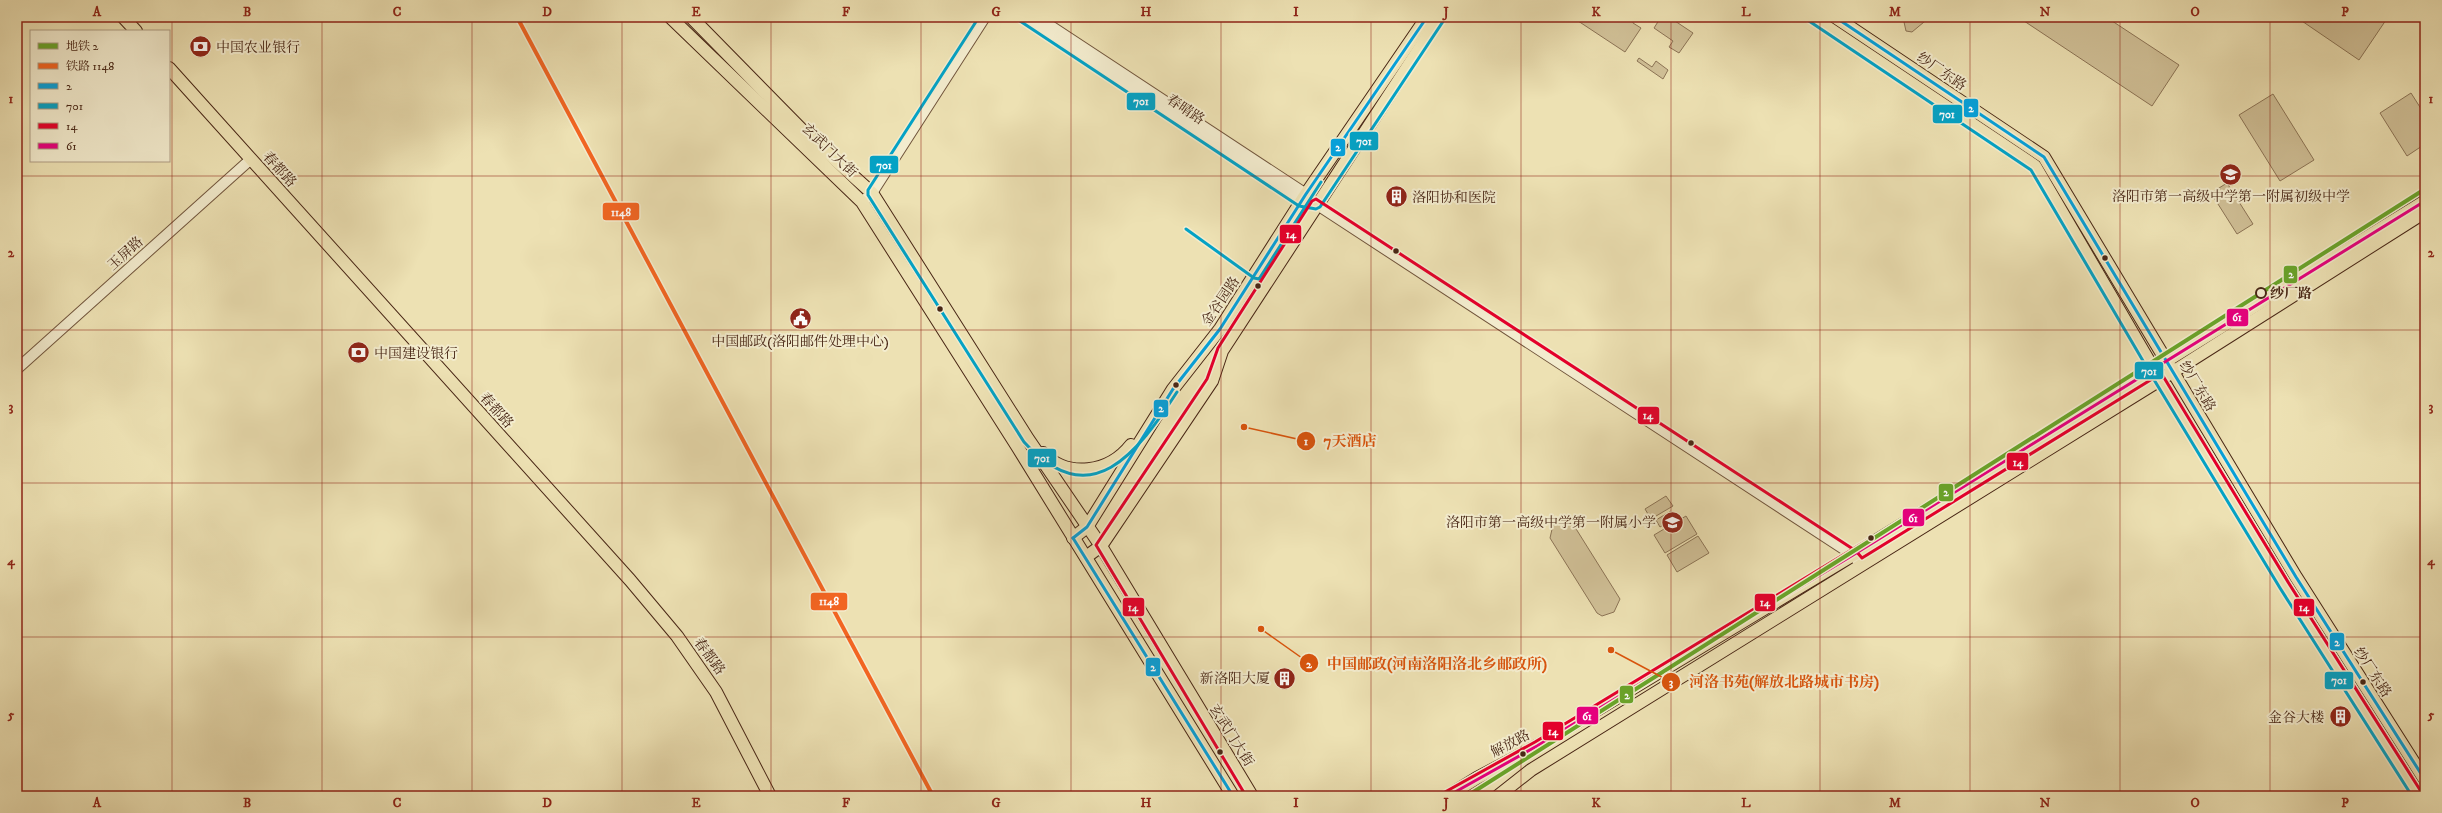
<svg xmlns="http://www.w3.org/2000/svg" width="2442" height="813" font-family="'IM FELL DW Pica','Noto Serif SC',serif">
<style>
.grass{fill:#d1c198;stroke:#8c7456}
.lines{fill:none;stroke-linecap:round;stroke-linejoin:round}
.minor-casing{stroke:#71553c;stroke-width:12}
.major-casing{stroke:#482615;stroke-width:14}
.minor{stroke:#f3ecce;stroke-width:10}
.major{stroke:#ede1b3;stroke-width:12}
.bus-1-casing{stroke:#f3ecce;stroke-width:6}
.bus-2-casing{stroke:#f3ecce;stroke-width:6}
.bus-3-casing{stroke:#f3ecce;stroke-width:6}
.bus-4-casing{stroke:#f3ecce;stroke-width:6}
.bus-1{stroke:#07a0d9;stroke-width:3}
.bus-2{stroke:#04a2c5;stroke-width:3}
.bus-3{stroke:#e4002b;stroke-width:3}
.bus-4{stroke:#e5007d;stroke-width:3}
.rail-1-casing{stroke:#f3ecce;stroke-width:7}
.rail-1{stroke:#f26522;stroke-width:4}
.metro-1-casing{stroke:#f3ecce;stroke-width:7}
.metro-1{stroke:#69a429;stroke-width:4}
.grid{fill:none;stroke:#8f2418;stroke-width:1;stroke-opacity:0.55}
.bus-dot{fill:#482615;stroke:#f3ecce;stroke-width:1.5}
.stop-dot{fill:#f3ecce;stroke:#482615;stroke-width:2}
.labels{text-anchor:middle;stroke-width:4;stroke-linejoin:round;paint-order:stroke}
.poi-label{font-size:14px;fill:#482615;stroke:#f3ecce;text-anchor:start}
.street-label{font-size:14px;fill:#482615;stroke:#f3ecce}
.stop-label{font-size:14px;font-weight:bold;fill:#482615;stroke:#f3ecce;text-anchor:start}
.leader{fill:none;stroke:#d8540d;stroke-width:1.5}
.callout-dot{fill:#d8540d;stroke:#f3ecce;stroke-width:1.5}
.mark-label{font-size:12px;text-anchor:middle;font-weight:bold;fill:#fff}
.callout-label{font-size:15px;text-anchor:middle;font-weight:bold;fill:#d8540d;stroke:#f3ecce;stroke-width:4;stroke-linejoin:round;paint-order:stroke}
.line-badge{stroke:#f3ecce;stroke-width:1.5}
.badge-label{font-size:11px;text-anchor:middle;font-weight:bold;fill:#fff}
.neatline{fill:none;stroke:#8f2418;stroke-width:1.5}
.grid-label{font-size:13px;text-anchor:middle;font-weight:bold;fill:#8f2418}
</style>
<rect width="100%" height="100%" fill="#ede1b3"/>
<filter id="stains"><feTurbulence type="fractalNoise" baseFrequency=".005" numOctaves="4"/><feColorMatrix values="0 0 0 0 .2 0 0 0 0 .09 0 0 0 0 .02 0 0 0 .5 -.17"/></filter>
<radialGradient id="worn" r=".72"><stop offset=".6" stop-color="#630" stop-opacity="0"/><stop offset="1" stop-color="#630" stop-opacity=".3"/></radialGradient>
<g class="grass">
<polygon points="1572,17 1632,17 1633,23 1641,28 1625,52"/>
<polygon points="1661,17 1669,17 1693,33 1679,53 1669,47 1673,41 1654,28"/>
<polygon points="1910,17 1930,17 1912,32 1906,31 1904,22"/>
<polygon points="2018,17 2106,17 2179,65 2152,106"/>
<polygon points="2296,17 2388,17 2359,60"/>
<polygon points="1639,58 1652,67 1656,61 1668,70 1663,79 1637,61"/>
<polygon points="2411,93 2425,115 2425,144 2407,156 2380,113"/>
<polygon points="2273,94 2314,160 2280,181 2239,115"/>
<polygon points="2227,183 2253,224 2237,234 2211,193"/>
<polygon points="1666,496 1673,506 1651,519 1645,509"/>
<polygon points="1671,511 1675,518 1660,527 1656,520"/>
<polygon points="1686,516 1697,534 1665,553 1654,535"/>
<polygon points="1560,520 1573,524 1620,599 1614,612 1602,616 1597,613 1550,538 1553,525"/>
<polygon points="1698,536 1709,553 1677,572 1667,555"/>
</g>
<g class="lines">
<defs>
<g id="minor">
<polyline points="1023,17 1302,202 1308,203"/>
<polyline points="1037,17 1306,194 1316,204 1853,555 1861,565"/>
<polyline points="862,202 872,193 985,17"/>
<polyline points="17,369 251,159"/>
</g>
<g id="major">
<polyline points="123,17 136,31"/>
<polyline points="670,17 862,202 1017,446 1233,796"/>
<polyline points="691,17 802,130 872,193 1028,439 1101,546 1252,796"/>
<polyline points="1812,17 2035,166 2160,380 2284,585 2418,796"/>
<polyline points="1835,17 2044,157 2296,577 2425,780"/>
<polyline points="169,68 630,580 677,636 716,692 770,796"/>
<path d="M 1043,453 C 1068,479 1109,473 1131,445"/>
<polyline points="1073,538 1087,527 1173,389 1220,329 1306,194 1427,17"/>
<polyline points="1086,557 1101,546 1212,381 1222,351 1440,17"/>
<polyline points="1448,796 1477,778 1537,746 1853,555 2425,201"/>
<polyline points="1498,796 1531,770 2160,380 2425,212"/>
</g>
</defs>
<use href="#minor" class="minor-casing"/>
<use href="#major" class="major-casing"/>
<use href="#minor" class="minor"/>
<use href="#major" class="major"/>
<defs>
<g id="bus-1">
<polyline points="1835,17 2044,157 2296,577 2425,780"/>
<polyline points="1073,538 1087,527 1173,389 1220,329 1306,194 1427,17"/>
<polyline points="1073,538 1233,796"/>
</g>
<g id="bus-2">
<path d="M 979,17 L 868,190 L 868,195 L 1024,442 C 1091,516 1138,452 1177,392"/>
<polyline points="1020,21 1299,206 1316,209 1320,207 1444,20"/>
<polyline points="1809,21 2031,170 2156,383 2280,588 2412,796"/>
<polyline points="1186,229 1254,278 1259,279 1321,182"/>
</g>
<g id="bus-3">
<polyline points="1445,792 1535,742 1871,538"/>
<polyline points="1246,796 1096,545 1207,379 1218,348 1312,201 1316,199 1856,551 1862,558 2157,376 2163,376 2288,582 2422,793"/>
</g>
<polyline id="bus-4" points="1448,796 1537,746 1853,555 2425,201"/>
</defs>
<use href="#bus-1" class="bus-1-casing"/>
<use href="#bus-2" class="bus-2-casing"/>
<use href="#bus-3" class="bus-3-casing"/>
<use href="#bus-4" class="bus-4-casing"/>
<use href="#bus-1" class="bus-1"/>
<use href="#bus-2" class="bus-2"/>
<use href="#bus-3" class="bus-3"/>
<use href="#bus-4" class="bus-4"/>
<defs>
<polyline id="rail-1" points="517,17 933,796"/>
</defs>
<use href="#rail-1" class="rail-1-casing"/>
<use href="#rail-1" class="rail-1"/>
<defs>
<polyline id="metro-1" points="1467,796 2425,189"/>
</defs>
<use href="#metro-1" class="metro-1-casing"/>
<use href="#metro-1" class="metro-1"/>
</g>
<path class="grid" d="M 172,17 L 172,796M 322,17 L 322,796M 472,17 L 472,796M 622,17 L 622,796M 771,17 L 771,796M 921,17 L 921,796M 1071,17 L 1071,796M 1221,17 L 1221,796M 1371,17 L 1371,796M 1521,17 L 1521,796M 1671,17 L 1671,796M 1820,17 L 1820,796M 1970,17 L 1970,796M 2120,17 L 2120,796M 2270,17 L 2270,796M 17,176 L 2425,176M 17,330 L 2425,330M 17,483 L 2425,483M 17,637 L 2425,637"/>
<defs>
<symbol id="bank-disc" viewBox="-11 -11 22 22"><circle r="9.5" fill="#8f2418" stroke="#f3ecce"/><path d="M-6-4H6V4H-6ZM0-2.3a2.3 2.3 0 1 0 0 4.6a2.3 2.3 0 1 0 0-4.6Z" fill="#fff"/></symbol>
<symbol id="school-disc" viewBox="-11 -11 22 22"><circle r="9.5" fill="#8f2418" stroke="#f3ecce"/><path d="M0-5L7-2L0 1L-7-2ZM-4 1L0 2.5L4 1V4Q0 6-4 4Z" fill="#fff"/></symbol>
<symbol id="building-disc" viewBox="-11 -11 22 22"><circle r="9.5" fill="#8f2418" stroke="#f3ecce"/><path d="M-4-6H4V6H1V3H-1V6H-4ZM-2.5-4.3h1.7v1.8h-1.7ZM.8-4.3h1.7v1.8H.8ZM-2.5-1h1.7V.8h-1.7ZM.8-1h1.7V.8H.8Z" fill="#fff"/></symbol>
<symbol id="civic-disc" viewBox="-11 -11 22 22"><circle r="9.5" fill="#8f2418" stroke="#f3ecce"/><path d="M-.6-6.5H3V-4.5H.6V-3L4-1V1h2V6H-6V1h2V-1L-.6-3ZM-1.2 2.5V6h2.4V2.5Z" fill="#fff"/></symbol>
</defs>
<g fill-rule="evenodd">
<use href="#bank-disc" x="188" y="34" width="25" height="25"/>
<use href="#school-disc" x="2218" y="162" width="25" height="25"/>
<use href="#building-disc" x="1384" y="184" width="25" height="25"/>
<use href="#civic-disc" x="788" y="306" width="25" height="25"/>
<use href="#bank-disc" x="346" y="340" width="25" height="25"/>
<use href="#school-disc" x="1660" y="510" width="25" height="25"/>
<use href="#building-disc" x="1272" y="666" width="25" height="25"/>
<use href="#building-disc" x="2328" y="704" width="25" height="25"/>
</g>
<g class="bus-dot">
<circle cx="1396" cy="251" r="3.5"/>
<circle cx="2105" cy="258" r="3.5"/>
<circle cx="1258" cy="286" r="3.5"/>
<circle cx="940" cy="309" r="3.5"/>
<circle cx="1176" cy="385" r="3.5"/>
<circle cx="1691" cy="443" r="3.5"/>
<circle cx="1871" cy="538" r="3.5"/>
<circle cx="2363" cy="682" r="3.5"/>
<circle cx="1220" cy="752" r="3.5"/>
<circle cx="1523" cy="754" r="3.5"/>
</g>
<circle class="stop-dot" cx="2261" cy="293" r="5"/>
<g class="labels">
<g class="poi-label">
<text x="216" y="52">中国农业银行</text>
<text x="2231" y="201" text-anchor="middle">洛阳市第一高级中学第一附属初级中学</text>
<text x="1412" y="202">洛阳协和医院</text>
<text x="800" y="346" text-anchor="middle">中国邮政(洛阳邮件处理中心)</text>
<text x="374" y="358">中国建设银行</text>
<text x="1656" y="527" text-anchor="end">洛阳市第一高级中学第一附属小学</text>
<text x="1270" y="683" text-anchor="end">新洛阳大厦</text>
<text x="2324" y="722" text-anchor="end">金谷大楼</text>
</g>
<g class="street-label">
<text transform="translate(1942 71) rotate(34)" y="5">纱厂东路</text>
<text transform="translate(1186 109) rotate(34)" y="5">春晴路</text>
<text transform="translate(830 150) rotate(44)" y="5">玄武门大街</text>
<text transform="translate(280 169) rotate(48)" y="5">春都路</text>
<text transform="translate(125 253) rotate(-42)" y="5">玉屏路</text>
<text transform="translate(1220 301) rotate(-56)" y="5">金谷园路</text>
<text transform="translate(2198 386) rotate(59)" y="5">纱厂东路</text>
<text transform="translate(497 410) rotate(48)" y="5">春都路</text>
<text transform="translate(710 656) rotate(54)" y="5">春都路</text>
<text transform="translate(2373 672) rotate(57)" y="5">纱厂东路</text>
<text transform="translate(1232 735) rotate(58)" y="5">玄武门大街</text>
<text transform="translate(1510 743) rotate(-28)" y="5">解放路</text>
</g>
<g class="stop-label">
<text x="2270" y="298">纱厂路</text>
</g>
</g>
<path class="leader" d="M1244 427L1306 441M1261 629L1309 663M1611 650L1671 682"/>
<g class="callout-dot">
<circle cx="1244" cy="427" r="4"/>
<circle cx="1261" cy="629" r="4"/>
<circle cx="1611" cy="650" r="4"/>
<circle cx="1306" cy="441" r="10"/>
<circle cx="1309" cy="663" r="10"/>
<circle cx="1671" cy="682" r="10"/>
</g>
<g class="mark-label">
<text x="1306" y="445">1</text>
<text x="1309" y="668">2</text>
<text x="1671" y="686">3</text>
</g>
<g class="callout-label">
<text x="1350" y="446">7天酒店</text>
<text x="1437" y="669">中国邮政(河南洛阳洛北乡邮政所)</text>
<text x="1784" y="687">河洛书苑(解放北路城市书房)</text>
</g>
<g class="line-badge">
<rect x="1126" y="92" width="30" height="19" rx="4" fill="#04a2c5"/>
<rect x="1963" y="98" width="16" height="20" rx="4" fill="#07a0d9"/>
<rect x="1932" y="104" width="31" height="20" rx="4" fill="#04a2c5"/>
<rect x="1349" y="131" width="30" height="20" rx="4" fill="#04a2c5"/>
<rect x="1330" y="138" width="16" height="19" rx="4" fill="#07a0d9"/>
<rect x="869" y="155" width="30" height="19" rx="4" fill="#04a2c5"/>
<rect x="602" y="202" width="38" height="19" rx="4" fill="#f26522"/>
<rect x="1279" y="224" width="23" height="20" rx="4" fill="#e4002b"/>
<rect x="2283" y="265" width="15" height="19" rx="4" fill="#69a429"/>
<rect x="2226" y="308" width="23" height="19" rx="4" fill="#e5007d"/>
<rect x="2134" y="361" width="30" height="19" rx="4" fill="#04a2c5"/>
<rect x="1153" y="399" width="16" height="19" rx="4" fill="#07a0d9"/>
<rect x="1637" y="406" width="23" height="19" rx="4" fill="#e4002b"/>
<rect x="1027" y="448" width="30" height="20" rx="4" fill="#04a2c5"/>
<rect x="2006" y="452" width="23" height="19" rx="4" fill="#e4002b"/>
<rect x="1938" y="483" width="16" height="19" rx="4" fill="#69a429"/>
<rect x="1902" y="508" width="23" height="19" rx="4" fill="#e5007d"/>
<rect x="810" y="592" width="38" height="19" rx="4" fill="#f26522"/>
<rect x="1754" y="593" width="22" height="19" rx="4" fill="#e4002b"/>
<rect x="1122" y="597" width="23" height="20" rx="4" fill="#e4002b"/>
<rect x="2293" y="598" width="22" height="19" rx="4" fill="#e4002b"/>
<rect x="2329" y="632" width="16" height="19" rx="4" fill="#07a0d9"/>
<rect x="1145" y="657" width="16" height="20" rx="4" fill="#07a0d9"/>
<rect x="2324" y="671" width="30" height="19" rx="4" fill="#04a2c5"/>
<rect x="1619" y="685" width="15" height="19" rx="4" fill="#69a429"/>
<rect x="1576" y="706" width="23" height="19" rx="4" fill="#e5007d"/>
<rect x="1542" y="721" width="22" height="20" rx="4" fill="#e4002b"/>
</g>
<g class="badge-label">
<text x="1141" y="105">701</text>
<text x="1971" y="112">2</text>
<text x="1947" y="118">701</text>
<text x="1364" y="145">701</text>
<text x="1338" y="151">2</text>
<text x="884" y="169">701</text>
<text x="621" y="216">1148</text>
<text x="1291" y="238">14</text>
<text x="2291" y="278">2</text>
<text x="2237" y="321">61</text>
<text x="2149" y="375">701</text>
<text x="1161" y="412">2</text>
<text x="1648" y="419">14</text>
<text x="1042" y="462">701</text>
<text x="2018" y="466">14</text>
<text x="1946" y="496">2</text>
<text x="1913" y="522">61</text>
<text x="829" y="605">1148</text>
<text x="1765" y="606">14</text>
<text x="1133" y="611">14</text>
<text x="2304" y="611">14</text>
<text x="2337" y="646">2</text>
<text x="1153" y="671">2</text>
<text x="2339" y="684">701</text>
<text x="1627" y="699">2</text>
<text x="1587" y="720">61</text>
<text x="1553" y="735">14</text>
</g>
<rect width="2442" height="813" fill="none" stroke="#ede1b3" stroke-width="44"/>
<rect x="30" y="30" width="140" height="132" fill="#f3ecce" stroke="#af9d84"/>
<rect x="38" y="43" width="20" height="6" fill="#69a429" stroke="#af9d84"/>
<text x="66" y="50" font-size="12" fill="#482615">地铁 2</text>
<rect x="38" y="63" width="20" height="6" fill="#f26522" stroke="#af9d84"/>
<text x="66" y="70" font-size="12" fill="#482615">铁路 1148</text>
<rect x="38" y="83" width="20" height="6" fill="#07a0d9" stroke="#af9d84"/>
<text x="66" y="90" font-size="12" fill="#482615">2</text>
<rect x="38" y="103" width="20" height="6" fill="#04a2c5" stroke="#af9d84"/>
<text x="66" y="110" font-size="12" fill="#482615">701</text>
<rect x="38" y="123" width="20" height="6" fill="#e4002b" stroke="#af9d84"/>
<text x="66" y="130" font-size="12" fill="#482615">14</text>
<rect x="38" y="143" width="20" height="6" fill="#e5007d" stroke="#af9d84"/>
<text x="66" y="150" font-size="12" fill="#482615">61</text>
<rect x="22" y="22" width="2398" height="769" class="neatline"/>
<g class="grid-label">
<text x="97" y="16">A</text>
<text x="247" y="16">B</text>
<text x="397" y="16">C</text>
<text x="547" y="16">D</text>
<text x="696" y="16">E</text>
<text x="846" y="16">F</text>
<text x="996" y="16">G</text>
<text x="1146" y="16">H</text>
<text x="1296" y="16">I</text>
<text x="1446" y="16">J</text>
<text x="1596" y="16">K</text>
<text x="1746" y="16">L</text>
<text x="1895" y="16">M</text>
<text x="2045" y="16">N</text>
<text x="2195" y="16">O</text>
<text x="2345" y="16">P</text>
<text x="11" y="103">1</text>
<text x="2431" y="103">1</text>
<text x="11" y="257">2</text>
<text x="2431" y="257">2</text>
<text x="11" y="411">3</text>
<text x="2431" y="411">3</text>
<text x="11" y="565">4</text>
<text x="2431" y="565">4</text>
<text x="11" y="719">5</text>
<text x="2431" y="719">5</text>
<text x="97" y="807">A</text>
<text x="247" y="807">B</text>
<text x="397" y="807">C</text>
<text x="547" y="807">D</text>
<text x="696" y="807">E</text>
<text x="846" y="807">F</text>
<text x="996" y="807">G</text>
<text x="1146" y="807">H</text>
<text x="1296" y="807">I</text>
<text x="1446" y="807">J</text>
<text x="1596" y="807">K</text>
<text x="1746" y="807">L</text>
<text x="1895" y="807">M</text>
<text x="2045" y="807">N</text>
<text x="2195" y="807">O</text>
<text x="2345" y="807">P</text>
</g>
<rect width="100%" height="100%" filter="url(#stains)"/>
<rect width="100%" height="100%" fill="url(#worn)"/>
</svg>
